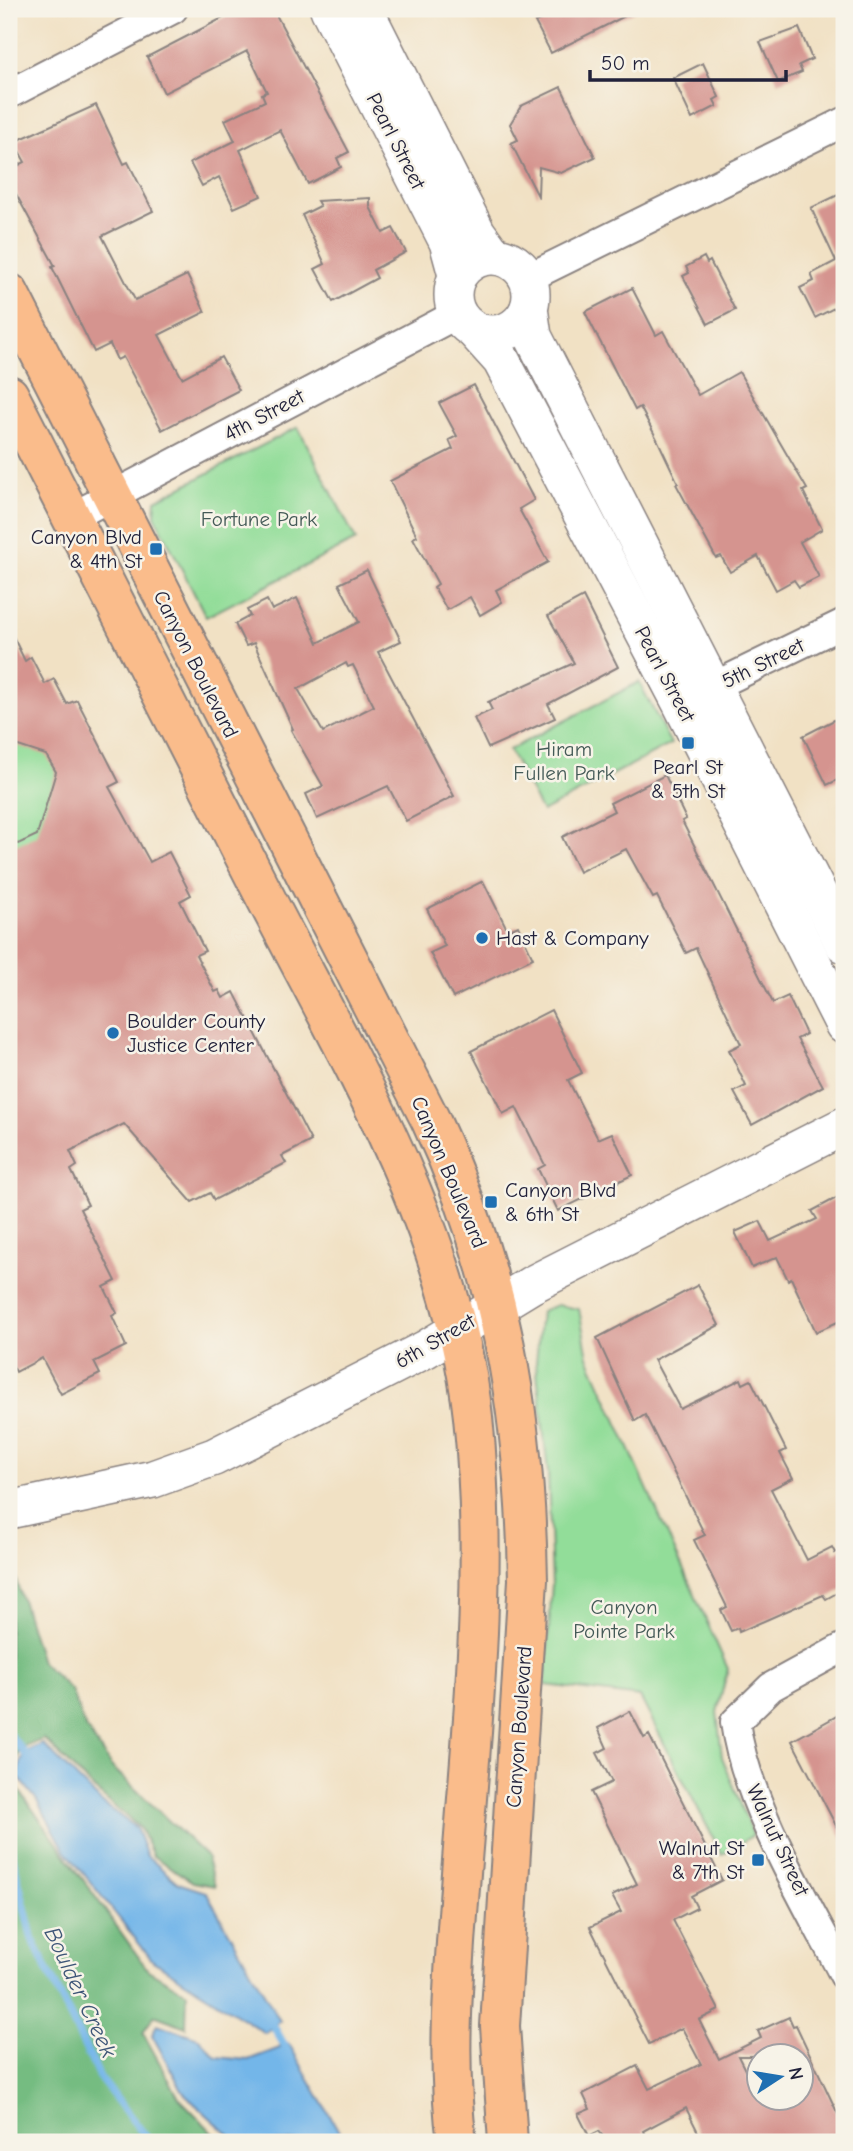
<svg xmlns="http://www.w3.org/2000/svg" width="853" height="2151" font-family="'Comic Neue',sans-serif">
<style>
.green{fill:#92dd99;stroke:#5a806a;stroke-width:2}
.forest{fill:#75bc81;stroke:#4c6f5e;stroke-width:2}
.water{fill:#73b6e9;stroke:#4a6c92;stroke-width:2}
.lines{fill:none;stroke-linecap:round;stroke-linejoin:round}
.stream{stroke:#73b6e9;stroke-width:8}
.building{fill:#d5948f;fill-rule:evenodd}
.minor-casing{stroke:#8a8280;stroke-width:32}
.tertiary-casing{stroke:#8a8280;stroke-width:40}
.primary-casing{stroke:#8a8280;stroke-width:42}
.minor{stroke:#fff;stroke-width:28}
.tertiary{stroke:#fff;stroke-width:37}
.primary{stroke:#fabc8b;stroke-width:38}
.poi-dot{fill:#1f6fb2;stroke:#f7f3e8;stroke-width:2.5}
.labels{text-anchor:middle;stroke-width:5;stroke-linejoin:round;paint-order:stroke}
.street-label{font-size:21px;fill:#22223b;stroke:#f7f3e8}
.park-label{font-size:21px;fill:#445a57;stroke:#f7f3e8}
.poi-label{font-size:21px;fill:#22223b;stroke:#f7f3e8;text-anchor:start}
.water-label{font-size:23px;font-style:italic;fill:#3e5678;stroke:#f7f3e8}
</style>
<rect width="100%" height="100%" fill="#f7f3e8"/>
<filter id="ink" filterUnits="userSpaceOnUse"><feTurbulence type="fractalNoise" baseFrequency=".0143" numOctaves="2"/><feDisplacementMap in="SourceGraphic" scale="14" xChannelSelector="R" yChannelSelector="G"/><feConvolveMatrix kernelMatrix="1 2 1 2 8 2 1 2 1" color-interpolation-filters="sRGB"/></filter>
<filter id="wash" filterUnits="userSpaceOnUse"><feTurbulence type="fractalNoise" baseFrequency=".00686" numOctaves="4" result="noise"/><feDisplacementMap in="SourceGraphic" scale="28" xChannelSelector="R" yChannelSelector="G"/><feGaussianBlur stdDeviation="1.57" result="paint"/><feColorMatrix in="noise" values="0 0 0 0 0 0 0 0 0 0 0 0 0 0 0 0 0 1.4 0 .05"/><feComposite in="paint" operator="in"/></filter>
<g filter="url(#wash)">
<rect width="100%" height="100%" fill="#f1e1c4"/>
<g class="green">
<polygon points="298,427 356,540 206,617 155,516 156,500"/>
<polygon points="639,682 671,744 542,812 509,750"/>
<polygon points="14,688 59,702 87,841 9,880 9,705"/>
<polygon points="557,1305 579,1309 588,1357 728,1669 717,1712 722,1757 753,1835 722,1855 640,1697 545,1685 552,1584 548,1472 536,1363 541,1311"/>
</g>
<polygon class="forest" points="9,1557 41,1662 71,1690 85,1726 111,1766 206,1856 215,1886 193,1882 153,1856 140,1828 95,1790 44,1739 20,1749 11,1779 148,1970 187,1993 186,2027 154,2015 143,2033 179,2098 222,2142 9,2142"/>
<g class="water">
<polygon points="43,1744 100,1801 136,1828 147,1856 178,1883 206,1892 280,2021 265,2033 153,1961 65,1850 36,1799 17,1775 24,1753"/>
<polygon points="157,2024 199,2038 216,2057 248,2060 280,2048 282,2040 289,2044 345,2142 237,2142 185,2095 152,2035"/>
</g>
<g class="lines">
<g class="stream">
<polyline points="9,1735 30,1759"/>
<polyline points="9,1843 32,1938 100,2078 150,2142"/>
<polyline points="269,2018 287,2050"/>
</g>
</g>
<g id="blocks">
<g class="building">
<polygon points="240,9 273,9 349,152 337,158 341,167 308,184 280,130 240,150 261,196 234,208 219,177 202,186 190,163 235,141 225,120 265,101 262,94 267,92 247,51 164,93 147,57"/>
<polygon points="562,9 639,9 551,53 535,22"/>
<polygon points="799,28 812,59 799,65 802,72 778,82 760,42"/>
<polygon points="703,63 719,97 714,100 717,106 692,119 673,78"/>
<polygon points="561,87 595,157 561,173 539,167 538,196 511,143 518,140 510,124 521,106"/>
<polygon points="96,105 124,164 128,162 153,211 102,236 135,300 187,275 205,312 159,335 182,378 221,357 239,390 162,430 123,357 117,360 110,344 94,352 52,267 55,266 9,181 9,170 25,162 14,142"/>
<polygon points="844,192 844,303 815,318 800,288 814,281 811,274 836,261 811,208"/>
<polygon points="370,198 370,207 383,233 393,228 406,252 373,270 377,278 333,302 315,269 325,264 302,215 320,206 317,201"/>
<polygon points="704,257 707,263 710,261 735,310 708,324 683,276 689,273 686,267"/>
<polygon points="632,288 656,335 663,331 698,395 739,372 807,489 803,491 822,529 800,542 819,577 799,587 794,580 776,590 758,556 730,572 721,556 716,558 676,484 678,483 658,441 640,407 635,410 585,312"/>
<polygon points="474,385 534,500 519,509 548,562 496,590 502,602 480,615 470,597 447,610 434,587 438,584 413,538 417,536 390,481 453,449 449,440 457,436 439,403"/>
<path d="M 367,570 L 401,641 L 378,652 L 454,796 L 406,821 L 388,786 L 317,819 L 306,794 L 323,786 L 291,730 L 293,729 L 254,643 L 246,646 L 235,624 L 250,616 L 247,610 L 267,600 L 272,610 L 297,598 L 318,643 L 359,622 L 339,584 ZM 346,663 L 348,667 L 353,665 L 374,706 L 323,732 L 298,689 Z"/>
<polygon points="583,597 618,667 548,704 555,718 488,748 474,718 492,710 488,702 574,663 548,616"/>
<polygon points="9,628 25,661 31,657 45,684 54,679 67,704 77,700 119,782 109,787 150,862 169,852 191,895 180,901 205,951 196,955 215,992 219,990 223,998 234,992 311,1141 282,1156 286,1163 214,1200 210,1193 192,1202 124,1124 70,1151 77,1166 71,1170 88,1205 80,1209 116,1281 104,1287 117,1313 112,1316 126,1346 94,1362 100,1374 61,1394 42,1358 16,1372 9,1359 9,841 18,844 37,835 56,772 46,755 9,743"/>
<polygon points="844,715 844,777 827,785 803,736"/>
<polygon points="665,775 686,819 682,821 773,1003 788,996 806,1034 797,1039 823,1086 752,1125 734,1092 746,1086 729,1050 741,1044 696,948 686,953 657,896 653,898 626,849 579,872 562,837 614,811 610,803"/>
<polygon points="483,881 508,931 518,926 533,958 453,998 430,953 445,946 427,909"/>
<polygon points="551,1010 582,1073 568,1080 598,1139 612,1133 632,1175 558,1211 538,1169 545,1165 516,1107 503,1114 471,1051"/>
<polygon points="844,1194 844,1319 816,1332 791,1278 788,1280 777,1257 752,1268 735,1232 760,1221 770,1241 817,1219 812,1211"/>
<polygon points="698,1285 719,1325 654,1360 680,1409 741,1379 743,1384 751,1380 786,1450 780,1453 793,1478 771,1489 807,1560 832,1547 835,1553 844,1548 844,1589 826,1599 823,1595 739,1632 738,1628 731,1631 721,1610 727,1607 694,1540 705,1535 645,1415 635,1421 597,1338"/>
<path d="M 630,1711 L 644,1738 L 649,1735 L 722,1880 L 691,1896 L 697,1908 L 673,1920 L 719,2010 L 699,2020 L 719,2059 L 761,2038 L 758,2031 L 789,2017 L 793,2026 L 796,2025 L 844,2127 L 844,2142 L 703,2142 L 686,2108 L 643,2131 L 648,2142 L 607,2142 L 599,2131 L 589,2136 L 578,2114 L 590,2109 L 583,2094 L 637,2066 L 649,2089 L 701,2064 L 682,2028 L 649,2044 L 590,1927 L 621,1912 L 612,1896 L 637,1884 L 591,1792 L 612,1782 L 597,1753 L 607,1748 L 598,1728 ZM 738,2056 L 801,2056 L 801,2098 L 759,2098 Z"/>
<polygon points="844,1712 844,1841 792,1741"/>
</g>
</g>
</g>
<g filter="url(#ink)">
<use href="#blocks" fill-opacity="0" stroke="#8a8280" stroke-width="2"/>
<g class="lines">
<defs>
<g id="minor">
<polyline points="9,94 173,9"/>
<polyline points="528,278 844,122"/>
<polyline points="72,517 457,314"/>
<polyline points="696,695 844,623"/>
<path d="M 844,1647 L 771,1687 L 735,1722 C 746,1803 806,1902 844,1975"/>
</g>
<g id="tertiary">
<polyline points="329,9 448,242 457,275"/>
<polyline points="364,9 477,233 493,255"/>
<circle cx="492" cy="295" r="39"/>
<polyline points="529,308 533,336 844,944"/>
<polyline points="474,330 501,360 681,703 844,1025"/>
<polyline points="9,1510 153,1479 214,1457 426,1349 531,1285 844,1126"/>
</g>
<g id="primary">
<path d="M 9,293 L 430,1119 C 501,1270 525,1414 528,1580 L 500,2026 L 508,2142"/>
<path d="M 9,395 C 93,558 175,722 259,885 C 345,1053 452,1225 473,1417 C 489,1569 473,1720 461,1873 C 455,1962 445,2053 457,2142"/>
</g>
</defs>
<use href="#minor" class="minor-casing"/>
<use href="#tertiary" class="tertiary-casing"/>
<use href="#primary" class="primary-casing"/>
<use href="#minor" class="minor"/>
<use href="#tertiary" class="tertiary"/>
<use href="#primary" class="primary"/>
</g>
</g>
<g class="poi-dot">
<rect x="149" y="542" width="14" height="14" rx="3.5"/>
<rect x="681" y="736" width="14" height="14" rx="3.5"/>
<circle cx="482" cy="938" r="7"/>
<circle cx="113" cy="1033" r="7"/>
<rect x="484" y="1195" width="14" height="14" rx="3.5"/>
<rect x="751" y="1853" width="14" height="14" rx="3.5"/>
</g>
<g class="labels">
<g class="street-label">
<text transform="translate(396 141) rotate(63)" y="7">Pearl Street</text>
<text transform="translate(264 415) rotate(-28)" y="7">4th Street</text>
<text transform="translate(763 663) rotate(-26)" y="7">5th Street</text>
<text transform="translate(196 664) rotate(63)" y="7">Canyon Boulevard</text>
<text transform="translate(665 674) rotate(62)" y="7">Pearl Street</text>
<text transform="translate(449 1172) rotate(67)" y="7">Canyon Boulevard</text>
<text transform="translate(435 1341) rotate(-30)" y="7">6th Street</text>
<text transform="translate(519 1727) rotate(-86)" y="7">Canyon Boulevard</text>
<text transform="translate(778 1840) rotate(65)" y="7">Walnut Street</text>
</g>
<g class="park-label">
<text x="259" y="526">Fortune Park</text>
<text x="564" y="756">Hiram<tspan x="564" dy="24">Fullen Park</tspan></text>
<text x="624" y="1614">Canyon<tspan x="624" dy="24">Pointe Park</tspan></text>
</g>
<g class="poi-label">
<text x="142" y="544" text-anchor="end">Canyon Blvd<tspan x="142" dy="24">&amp; 4th St</tspan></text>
<text x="688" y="774" text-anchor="middle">Pearl St<tspan x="688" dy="24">&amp; 5th St</tspan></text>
<text x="496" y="945">Hast &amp; Company</text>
<text x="127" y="1028">Boulder County<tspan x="127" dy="24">Justice Center</tspan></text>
<text x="505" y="1197">Canyon Blvd<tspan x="505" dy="24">&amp; 6th St</tspan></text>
<text x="744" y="1855" text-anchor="end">Walnut St<tspan x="744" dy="24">&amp; 7th St</tspan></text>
</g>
<g class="water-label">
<text transform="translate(81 1992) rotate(65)" y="8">Boulder Creek</text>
</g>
</g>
<rect width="853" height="2151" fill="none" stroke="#f7f3e8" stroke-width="35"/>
<g transform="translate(780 2077) rotate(78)"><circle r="33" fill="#f7f3e8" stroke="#a29fa3" stroke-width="2"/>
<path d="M0-5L12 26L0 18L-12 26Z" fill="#1f6fb2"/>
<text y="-10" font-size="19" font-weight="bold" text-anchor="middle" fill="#22223b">N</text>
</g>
<path d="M590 70v10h196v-10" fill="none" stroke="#22223b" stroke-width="3.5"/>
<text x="601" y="70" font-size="21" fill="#22223b" stroke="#f7f3e8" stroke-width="5" paint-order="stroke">50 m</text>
</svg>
